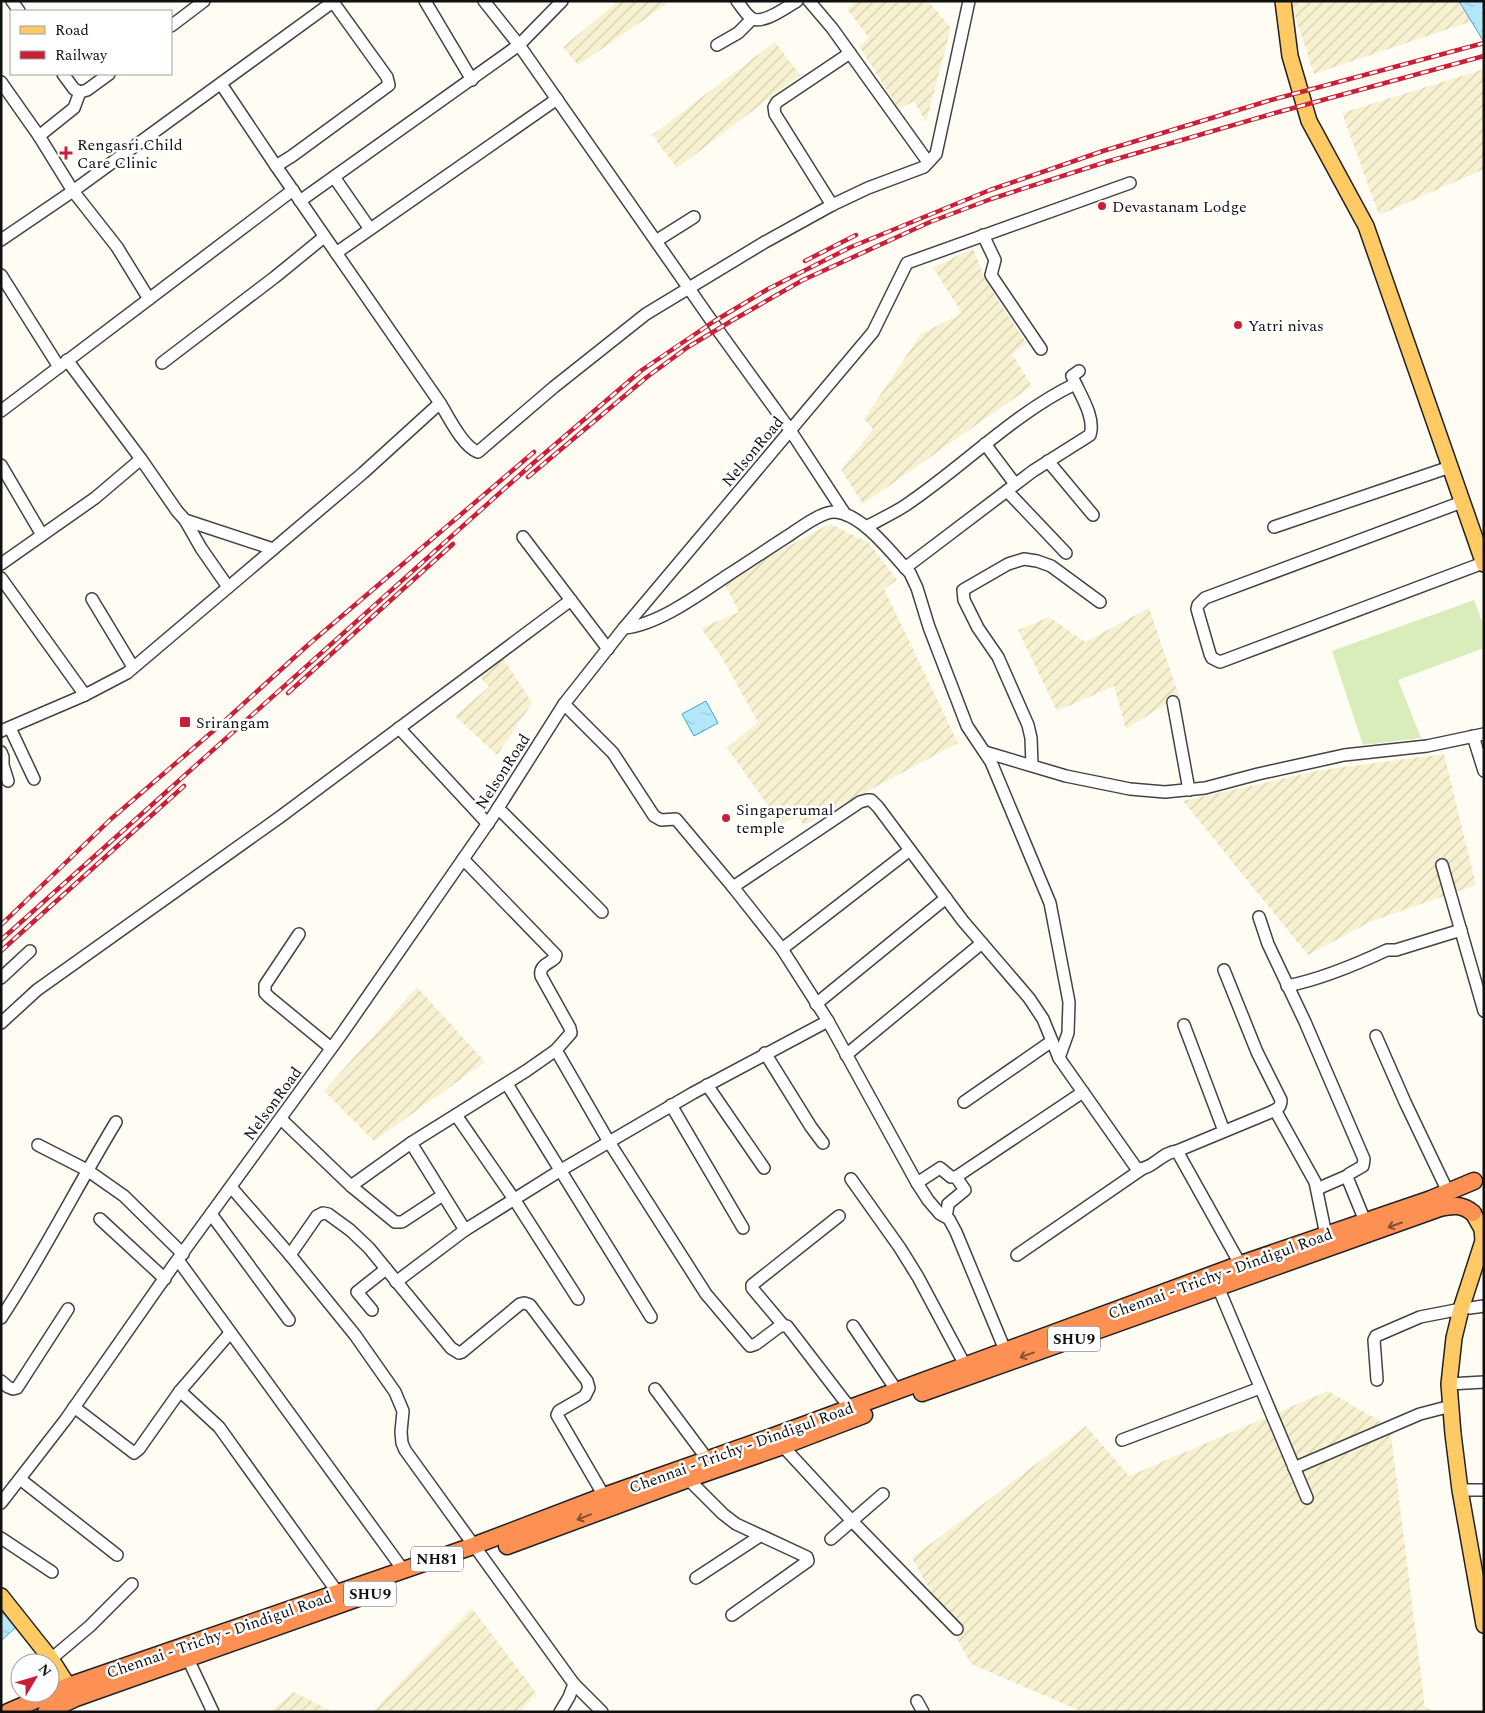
<svg xmlns="http://www.w3.org/2000/svg" width="1485" height="1713" font-family="Spectral,serif">
<style>
.farmland{fill:url(#farmland-furrows)}
.grass{fill:#d9edba}
.water{fill:url(#water-ripples);stroke:#37a6d6}
.lines{fill:none;stroke-linecap:round;stroke-linejoin:round}
.minor-casing{stroke:#434343;stroke-width:14}
.major-casing{stroke:#212121;stroke-width:18}
.highway-casing{stroke:#212121;stroke-width:19}
.minor{stroke:#fff;stroke-width:11}
.major{stroke:#ffca64;stroke-width:15}
.highway{stroke:#fd9154;stroke-width:16}
.rail-casing{stroke:#cb1e37;stroke-width:4.5}
.rail{stroke:#fff;stroke-width:2.5;stroke-dasharray:8;stroke-linecap:butt}
.oneway{stroke:#865032}
.poi-dot{fill:#cb1e37;stroke:#fff;stroke-width:2}
.labels{text-anchor:middle;stroke-width:5;stroke-linejoin:round;paint-order:stroke}
.shield{fill:#fff;stroke:#585858;stroke-width:1}
.shield-label{font-size:15px;font-weight:bold;fill:#101010}
.poi-label{font-size:16px;fill:#101010;stroke:#fff;text-anchor:start}
.street-label{font-size:16px;fill:#101010;stroke:#fff}
</style>
<defs>
<pattern id="farmland-furrows" width="10" height="10" patternUnits="userSpaceOnUse" patternTransform="scale(1.25)"><rect width="10" height="10" fill="#f8f1d1"/><path d="M-1 1l2-2M0 10L10 0M9 11l2-2" fill="none" stroke="#d4ceb2"/></pattern>
<pattern id="water-ripples" width="26" height="14" patternUnits="userSpaceOnUse" patternTransform="scale(1.25)"><rect width="26" height="14" fill="#b5e7fa"/><path d="M2 4q2-2 4 0t4 0M15 11q2-2 4 0t4 0" fill="none" stroke="#9bc5d5"/></pattern>
</defs>
<rect width="100%" height="100%" fill="#fffcf4"/>
<g class="farmland">
<polygon points="613,1 671,1 578,65 563,47 615,4"/>
<polygon points="857,1 928,1 951,28 926,122 914,101 899,109 859,46 869,38 847,9"/>
<polygon points="1290,1 1459,1 1472,21 1314,74"/>
<polygon points="775,42 800,75 677,168 652,135"/>
<polygon points="1484,69 1484,169 1379,215 1342,113"/>
<polygon points="973,248 985,280 1027,344 1012,354 1032,386 863,504 841,470 873,429 864,419 921,334 962,313 933,268"/>
<polygon points="830,524 869,543 897,580 884,589 958,743 804,825 797,817 781,824 727,748 758,722 722,658 701,628 739,612 723,581"/>
<polygon points="1149,608 1179,696 1126,729 1114,686 1057,711 1018,630 1049,617 1085,642"/>
<polygon points="503,658 532,703 497,755 455,716 489,687 478,675"/>
<polygon points="1444,754 1476,885 1372,921 1308,955 1183,801 1322,770"/>
<polygon points="417,987 485,1062 374,1141 324,1091"/>
<polygon points="1328,1391 1390,1427 1425,1707 1436,1712 1083,1712 971,1664 912,1558 1086,1426 1129,1476"/>
<polygon points="472,1608 536,1693 520,1712 372,1712"/>
<polygon points="294,1692 333,1712 270,1712"/>
</g>
<polygon class="grass" points="1474,600 1484,627 1484,648 1398,680 1421,738 1363,745 1332,651"/>
<g class="water">
<polygon points="1459,1 1484,1 1484,42"/>
<polygon points="706,701 718,723 694,736 682,714"/>
<polygon points="1,1610 16,1627 1,1641"/>
</g>
<g class="lines">
<defs>
<g id="minor">
<polyline points="12,1 19,11"/>
<polyline points="425,1 472,80"/>
<polyline points="562,1 519,45 720,333 788,427 845,514"/>
<path d="M 737,1 C 741,6 745,13 750,17 C 760,27 787,7 797,1"/>
<polyline points="809,1 832,28 928,162"/>
<polyline points="171,26 204,1"/>
<polyline points="717,45 738,33 752,19"/>
<polyline points="63,74 74,89 80,92 87,90 109,74"/>
<polyline points="1,82 39,136 73,191 117,247 149,299"/>
<path d="M 221,84 L 276,166 L 440,403 C 448,416 463,447 478,452 L 554,387 L 646,314 L 765,242 L 832,205 L 868,188 L 924,167 L 936,154 L 969,1"/>
<polyline points="39,136 74,108 80,92"/>
<polyline points="276,166 292,156 389,85 387,77 333,2"/>
<polyline points="334,177 370,229"/>
<polyline points="300,201 519,45 484,1"/>
<polyline points="832,205 775,114 774,107 777,102 850,53"/>
<polyline points="983,235 995,260 991,275 1041,349"/>
<polyline points="1,240 73,191 334,1"/>
<polyline points="656,241 694,217"/>
<polyline points="336,253 557,99"/>
<polyline points="1,275 59,367"/>
<polyline points="67,360 141,459 177,511 185,520 273,549"/>
<polyline points="162,363 275,277 324,237"/>
<polyline points="1,411 293,190"/>
<polyline points="985,444 1015,484"/>
<polyline points="1048,461 1093,515"/>
<polyline points="1,465 42,535"/>
<polyline points="1007,491 1066,553"/>
<polyline points="1462,502 1205,598 1198,605 1197,609 1210,654 1212,658 1220,662 1483,563"/>
<polyline points="185,520 201,548 228,587"/>
<path d="M 866,527 C 879,520 894,513 906,505 C 964,466 1013,414 1075,384"/>
<polyline points="1274,527 1450,467"/>
<polyline points="523,537 608,649"/>
<polyline points="1,564 95,498 141,459"/>
<path d="M 905,568 L 1033,471 L 1090,435 C 1096,417 1079,393 1072,376 L 1079,371"/>
<polyline points="1,578 85,695"/>
<polyline points="92,599 133,667"/>
<path d="M 624,628 C 657,625 697,596 725,577 C 747,563 769,548 791,534 C 801,527 823,511 835,512 C 863,514 892,554 910,573 L 917,588 L 929,627 L 967,726 L 991,762 L 1050,903 L 1069,1002 L 1068,1033 L 1059,1058 L 1137,1169 C 1152,1170 1162,1152 1177,1151 L 1244,1271"/>
<polyline points="1173,702 1189,790"/>
<polyline points="564,704 613,753 654,816 661,820 676,819 733,887"/>
<polyline points="10,728 34,779"/>
<polyline points="399,728 488,824"/>
<polyline points="1,731 85,695 127,673 363,473 440,403"/>
<polyline points="1473,736 1484,771"/>
<polyline points="1,752 3,757 3,765 8,781"/>
<polyline points="985,752 1066,776 1130,789 1165,792 1205,788 1258,774 1344,755 1427,746 1484,734"/>
<polyline points="1032,765 1031,738 1028,725 998,657 978,628 964,600 963,590 1008,564 1024,559 1037,561 1051,566 1100,602"/>
<polyline points="498,808 602,912"/>
<path d="M 463,859 L 556,955 L 555,958 C 549,964 539,965 541,976 L 570,1028 L 571,1033 L 556,1050 L 526,1071 L 411,1143 L 465,1230"/>
<polyline points="1442,865 1484,1011"/>
<polyline points="1259,917 1268,944 1305,1022 1364,1159 1363,1166 1349,1174 1347,1177 1365,1221"/>
<polyline points="299,934 265,985 265,993 269,997 331,1048"/>
<polyline points="782,949 910,850"/>
<polyline points="1,978 30,951"/>
<path d="M 1287,986 C 1322,979 1355,965 1387,950 L 1396,950 L 1461,930"/>
<polyline points="816,1004 946,898"/>
<polyline points="828,1021 782,949 733,887 860,802 867,800 871,800 878,807 963,921 1029,998 1043,1019 1059,1058"/>
<polyline points="1,1023 37,990 280,817 571,600"/>
<polyline points="1184,1025 1224,1131"/>
<polyline points="1376,1036 1405,1102 1448,1192"/>
<polyline points="556,1050 609,1142 706,1294 750,1346 756,1344 780,1326 787,1326 850,1408"/>
<polyline points="765,1053 811,1127 823,1143"/>
<polyline points="846,1055 982,943"/>
<polyline points="507,1084 651,1317"/>
<polyline points="707,1085 764,1168"/>
<polyline points="964,1102 1052,1041"/>
<polyline points="671,1105 743,1228"/>
<polyline points="1275,1110 1315,1182 1326,1235"/>
<polyline points="456,1115 514,1199 578,1299"/>
<polyline points="281,1119 351,1186 395,1222 402,1222 443,1195"/>
<polyline points="38,1145 87,1170 124,1196 183,1254"/>
<path d="M 1177,1151 L 1271,1112 C 1277,1109 1281,1108 1281,1100 L 1257,1052 L 1224,970"/>
<polyline points="956,1177 1083,1092"/>
<polyline points="851,1179 900,1248 918,1277 965,1365"/>
<polyline points="917,1183 940,1168 951,1177 956,1177 965,1190 948,1204 947,1212 943,1215"/>
<polyline points="351,1186 411,1143"/>
<polyline points="231,1187 290,1255 355,1335 395,1392 403,1411 401,1432 402,1443 405,1450 574,1684 569,1697 560,1712"/>
<polyline points="1317,1189 1347,1176"/>
<polyline points="211,1214 289,1320"/>
<polyline points="100,1219 165,1279"/>
<polyline points="290,1255 317,1216 323,1213 328,1214 350,1230 369,1248 451,1348 459,1353 462,1352 520,1304 524,1303 530,1305 587,1381 589,1388 585,1396 559,1411 557,1415 607,1501"/>
<polyline points="1017,1255 1142,1169"/>
<polyline points="178,1260 404,1571"/>
<polyline points="396,1282 465,1230 561,1170 693,1093 828,1021 917,1183 928,1200 940,1214 949,1219 956,1232 1005,1350"/>
<polyline points="1218,1287 1307,1498"/>
<polyline points="1470,1308 1484,1306"/>
<polyline points="372,1310 357,1292 386,1269"/>
<path d="M 1,1318 C 43,1255 77,1186 116,1122"/>
<polyline points="783,1325 752,1288 752,1285 839,1216"/>
<polyline points="853,1326 897,1391"/>
<polyline points="1377,1380 1374,1340 1376,1336 1420,1317 1461,1309"/>
<polyline points="1,1381 8,1387 13,1389 17,1388 68,1309"/>
<polyline points="1449,1384 1484,1382"/>
<polyline points="655,1389 708,1460"/>
<polyline points="180,1391 219,1427 338,1593"/>
<polyline points="74,1407 134,1453 139,1449 180,1391 230,1333"/>
<polyline points="1122,1440 1260,1388"/>
<polyline points="778,1441 852,1521 957,1629"/>
<polyline points="1294,1468 1420,1414 1451,1406"/>
<polyline points="20,1479 117,1555"/>
<polyline points="688,1479 723,1514 736,1524 807,1557 808,1561 732,1615"/>
<polyline points="1460,1490 1484,1490"/>
<polyline points="1,1503 66,1419 173,1266 341,1035 493,816 564,704 624,628 873,332 907,263 1130,183"/>
<polyline points="1,1538 52,1572"/>
<polyline points="831,1539 883,1494"/>
<polyline points="696,1578 760,1536"/>
<polyline points="51,1659 90,1626 132,1584"/>
<polyline points="188,1659 213,1712"/>
<polyline points="574,1684 602,1712"/>
<polyline points="917,1701 923,1712"/>
</g>
<g id="major">
<polyline points="1283,1 1290,56 1309,121 1366,226 1484,564"/>
<polyline points="1473,1213 1482,1229 1483,1241 1461,1309 1454,1338 1449,1384 1453,1434 1460,1490 1484,1625"/>
<polyline points="1,1596 51,1659 74,1695"/>
</g>
<g id="highway">
<path d="M 922,1393 L 1440,1208 C 1453,1205 1462,1204 1473,1213"/>
<polyline points="507,1546 688,1479 783,1446 864,1415"/>
<polyline points="8,1712 68,1686 473,1546 604,1496 774,1436 1241,1264 1431,1199 1474,1181"/>
<polyline points="46,1712 76,1698 361,1597"/>
</g>
</defs>
<use href="#minor" class="minor-casing"/>
<use href="#major" class="major-casing"/>
<use href="#highway" class="highway-casing"/>
<use href="#minor" class="minor"/>
<use href="#major" class="major"/>
<use href="#highway" class="highway"/>
<defs>
<g id="rail">
<polyline points="805,261 856,235"/>
<polyline points="528,477 647,377 688,347 733,320 803,280 930,222 991,199 1106,162 1275,113 1484,56"/>
<polyline points="288,693 453,544"/>
<polyline points="1,925 111,819 219,726 308,645 534,452"/>
<polyline points="1,940 531,465 642,370 713,322 768,289 851,247 990,190 1103,151 1271,100 1484,43"/>
<polyline points="1,951 184,786"/>
</g>
</defs>
<use href="#rail" class="rail-casing"/>
<use href="#rail" class="rail"/>
</g>
<defs><path id="oneway-shaft" d="M-6 0H5M1.5-3L5.5 0L1.5 3" fill="none" stroke-width="1.6" stroke-linecap="round" stroke-linejoin="round" transform="scale(1.25)"/></defs>
<g class="oneway">
<use href="#oneway-shaft" transform="translate(1395 1225) rotate(161)"/>
<use href="#oneway-shaft" transform="translate(1027 1355) rotate(160)"/>
<use href="#oneway-shaft" transform="translate(584 1517) rotate(159)"/>
</g>
<g class="poi-dot">
<path d="M63.5 145.5h5v5h5v5h-5v5h-5v-5h-5v-5h5z"/>
<circle cx="1102" cy="206" r="5"/>
<circle cx="1238" cy="325" r="5"/>
<rect x="179" y="716" width="12" height="12" rx="2.5"/>
<circle cx="726" cy="818" r="5"/>
</g>
<g class="labels">
<g class="shield">
<rect x="1048" y="1326.5" width="52" height="25" rx="4"/>
<rect x="411" y="1546.5" width="52" height="25" rx="4"/>
<rect x="344" y="1581.5" width="52" height="25" rx="4"/>
</g>
<g class="shield-label">
<text x="1074" y="1344">SHU9</text>
<text x="437" y="1564">NH81</text>
<text x="370" y="1599">SHU9</text>
</g>
<g class="poi-label">
<text x="77" y="150">Rengasri Child<tspan x="77" dy="18">Care Clinic</tspan></text>
<text x="1112" y="212">Devastanam Lodge</text>
<text x="1248" y="331">Yatri nivas</text>
<text x="196" y="728">Srirangam</text>
<text x="736" y="815">Singaperumal<tspan x="736" dy="18">temple</tspan></text>
</g>
<g class="street-label">
<text transform="translate(752 451) rotate(-50)" y="6">NelsonRoad</text>
<text transform="translate(502 771) rotate(-57)" y="6">NelsonRoad</text>
<text transform="translate(272 1103) rotate(-54)" y="6">NelsonRoad</text>
<text transform="translate(1220 1273) rotate(-20)" y="6">Chennai - Trichy - Dindigul Road</text>
<text transform="translate(741 1447) rotate(-20)" y="6">Chennai - Trichy - Dindigul Road</text>
<text transform="translate(219 1634) rotate(-19)" y="6">Chennai - Trichy - Dindigul Road</text>
</g>
</g>
<rect width="1485" height="1713" fill="none" stroke="#101010" stroke-width="5"/>
<rect x="10" y="10" width="162" height="65" fill="#ffffff" stroke="#9f9f9f"/>
<rect x="20" y="26" width="25" height="8" fill="#ffca64" stroke="#9f9f9f"/>
<text x="55" y="35" font-size="15" fill="#101010">Road</text>
<rect x="20" y="51" width="25" height="8" fill="#cb1e37" stroke="#9f9f9f"/>
<text x="55" y="60" font-size="15" fill="#101010">Railway</text>
<g transform="translate(35 1678) rotate(52)"><circle r="24" fill="#ffffff" stroke="#9f9f9f"/>
<path d="M0-4L9 19L0 12L-9 19Z" fill="#cb1e37"/>
<text y="-8" font-size="14" font-weight="bold" text-anchor="middle" fill="#101010">N</text>
</g>
</svg>
